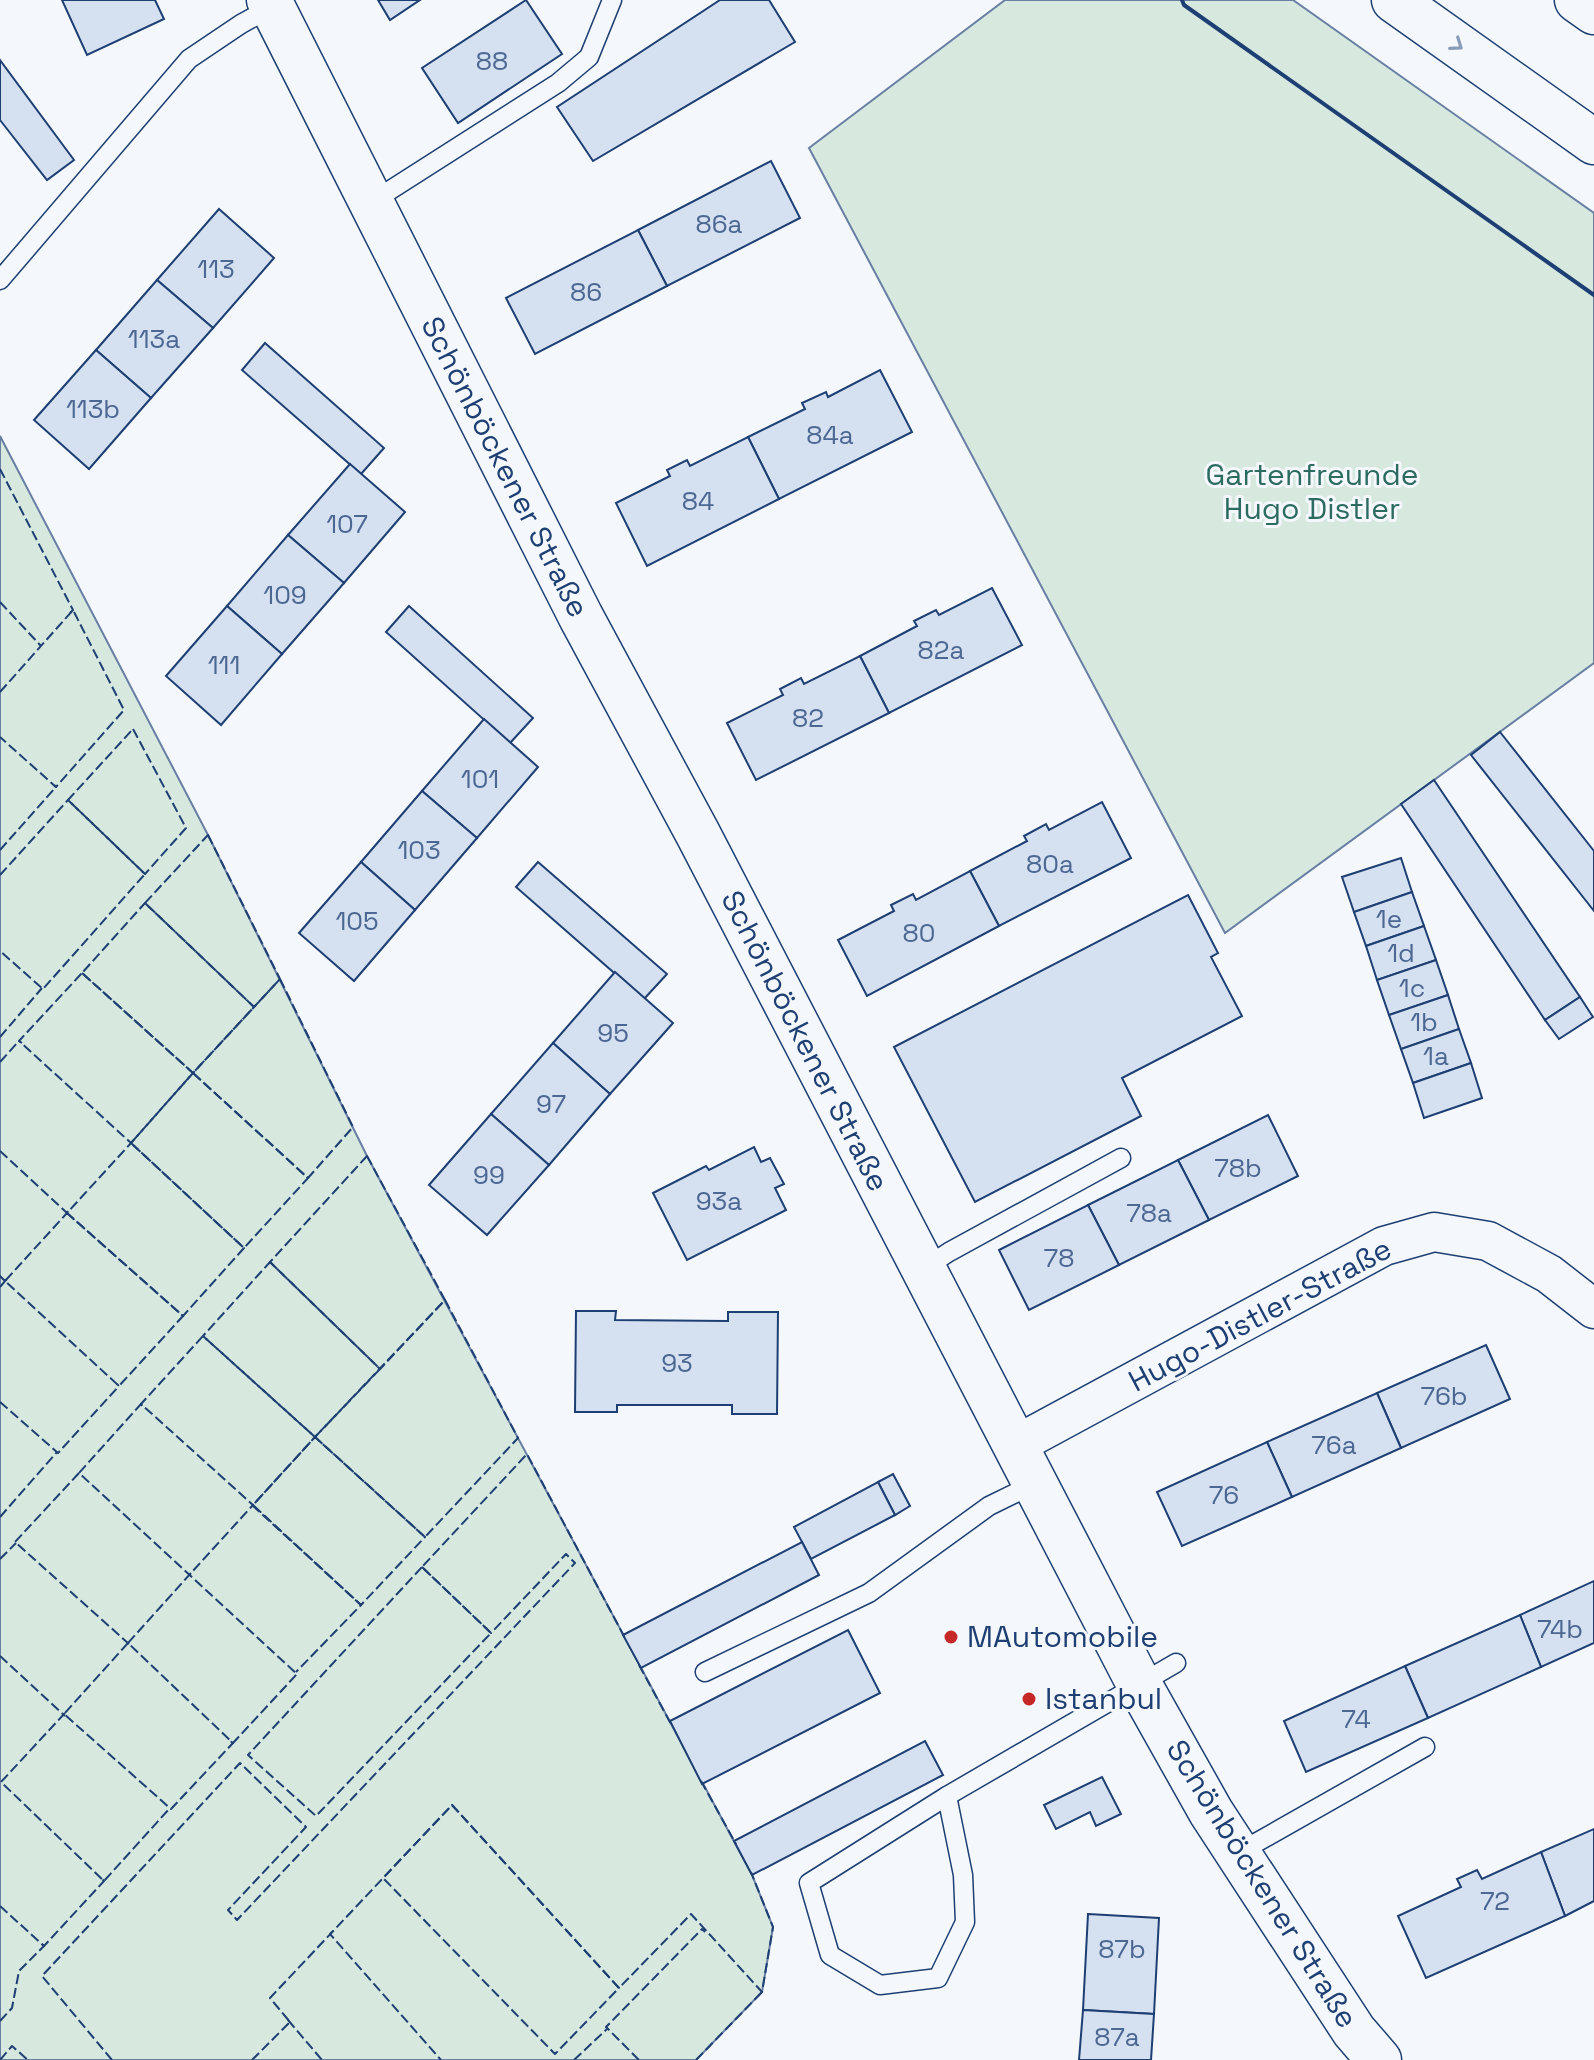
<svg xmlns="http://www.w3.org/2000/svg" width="1594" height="2060" font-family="'Space Grotesk',sans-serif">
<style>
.green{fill:#d7e8df;stroke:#687fa3;stroke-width:2}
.building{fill:#d5e0f0;stroke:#1d3f73;stroke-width:2}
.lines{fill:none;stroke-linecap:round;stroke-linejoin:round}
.lane-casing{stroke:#1d3f73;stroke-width:21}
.street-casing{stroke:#1d3f73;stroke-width:41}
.secondary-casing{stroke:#1d3f73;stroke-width:47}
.highway-casing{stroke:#1d3f73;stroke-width:47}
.lane{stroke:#f4f7fb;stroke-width:18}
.street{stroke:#f4f7fb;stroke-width:38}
.secondary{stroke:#f4f7fb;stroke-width:44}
.highway{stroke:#f4f7fb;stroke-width:44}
.fence{stroke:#1d3f73;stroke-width:2;stroke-dasharray:10 4;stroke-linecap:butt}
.wall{stroke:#1d3f73;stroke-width:4}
.oneway{stroke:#889bb7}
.poi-dot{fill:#c62828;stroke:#f4f7fb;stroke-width:3}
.labels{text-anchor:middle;stroke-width:6;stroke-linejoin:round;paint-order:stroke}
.number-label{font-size:26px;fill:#4b6792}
.street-label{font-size:30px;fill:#1d3f73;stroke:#f4f7fb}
.park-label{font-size:30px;fill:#2c6c60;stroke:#f4f7fb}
.poi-label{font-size:30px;fill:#1d3f73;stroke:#f4f7fb;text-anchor:start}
</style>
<rect width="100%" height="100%" fill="#f4f7fb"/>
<g class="green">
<polygon points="1005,0 1293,0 1594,213 1594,663 1225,933 809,148"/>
<polygon points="0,436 208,835 367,1156 752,1875 773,1927 762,1992 696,2060 0,2060"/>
</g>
<g class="building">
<polygon points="62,0 155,0 164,19 87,55"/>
<polygon points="378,0 420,0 390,20"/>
<polygon points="526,0 562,54 458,123 422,68"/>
<polygon points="720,0 769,0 795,42 593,161 557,107"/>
<polygon points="0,60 74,160 47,180 0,120"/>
<polygon points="771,161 800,218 667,286 638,230"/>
<polygon points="219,209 274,258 213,328 157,280"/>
<polygon points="638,230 667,286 535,354 506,298"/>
<polygon points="157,280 213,328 151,398 96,350"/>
<polygon points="265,343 384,448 361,474 242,370"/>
<polygon points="96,350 151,398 89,469 34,420"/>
<polygon points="880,370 912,432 779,499 748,437 805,409 802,403 826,392 828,397"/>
<polygon points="748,437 779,499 647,566 616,503 670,476 667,470 687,460 690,466"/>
<polygon points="350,464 405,512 344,583 288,535"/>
<polygon points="288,535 344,583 282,654 227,606"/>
<polygon points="992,588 1022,645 889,713 860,656 917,626 914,621 936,610 939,615"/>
<polygon points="227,606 282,654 221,725 166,676"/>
<polygon points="409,606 533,718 510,743 386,632"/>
<polygon points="860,656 889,713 756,780 727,723 783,695 780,689 801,678 804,684"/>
<polygon points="484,719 538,767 477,838 422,791"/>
<polygon points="1500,732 1594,851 1594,911 1471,755"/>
<polygon points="1434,780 1580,997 1545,1020 1401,804"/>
<polygon points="422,791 477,838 415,910 361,862"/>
<polygon points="1102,802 1131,858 999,926 970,871 1027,841 1024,836 1046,824 1049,830"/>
<polygon points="1401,858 1412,892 1354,912 1342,877"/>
<polygon points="361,862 415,910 354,981 299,933"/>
<polygon points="538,862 667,974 644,999 516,887"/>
<polygon points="970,871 999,926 867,996 838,940 894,911 891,905 913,894 916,900"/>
<polygon points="1412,892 1424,926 1366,946 1354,912"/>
<polygon points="1188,895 1218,953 1211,957 1242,1016 1122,1078 1141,1116 975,1202 894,1047"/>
<polygon points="1424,926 1436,960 1377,980 1366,946"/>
<polygon points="1436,960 1448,995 1389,1015 1377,980"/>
<polygon points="615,972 673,1023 610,1094 553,1043"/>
<polygon points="1448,995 1459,1029 1401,1049 1389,1015"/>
<polygon points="1580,997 1593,1017 1559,1039 1545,1020"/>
<polygon points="1459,1029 1471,1063 1413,1083 1401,1049"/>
<polygon points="553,1043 610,1094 549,1165 491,1114"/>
<polygon points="1471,1063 1482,1098 1424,1118 1413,1083"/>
<polygon points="491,1114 549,1165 487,1235 429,1185"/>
<polygon points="1268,1115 1298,1176 1209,1220 1178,1160"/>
<polygon points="754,1147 761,1162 770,1158 784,1184 775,1188 786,1210 687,1260 653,1193 706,1166 709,1170"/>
<polygon points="1178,1160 1209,1220 1119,1265 1088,1205"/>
<polygon points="1088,1205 1119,1265 1029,1310 999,1250"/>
<polygon points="576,1311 616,1311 615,1320 728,1321 728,1312 778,1312 777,1414 732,1414 732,1405 617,1405 617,1412 575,1412"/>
<polygon points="1486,1345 1510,1399 1401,1448 1377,1393"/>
<polygon points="1377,1393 1401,1448 1292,1497 1267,1442"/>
<polygon points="1267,1442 1292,1497 1182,1546 1157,1492"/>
<polygon points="893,1474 910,1506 895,1515 878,1482"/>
<polygon points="878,1482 895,1515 811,1559 794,1527"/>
<polygon points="802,1542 819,1575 641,1668 623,1635"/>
<polygon points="1594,1581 1594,1643 1541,1667 1520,1615"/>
<polygon points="1520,1615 1541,1667 1428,1718 1405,1666"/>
<polygon points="848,1630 880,1693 702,1784 670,1721"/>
<polygon points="1405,1666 1428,1718 1306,1772 1284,1721"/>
<polygon points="925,1741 943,1775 752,1875 734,1841"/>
<polygon points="1102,1777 1121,1814 1096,1826 1090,1812 1056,1829 1044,1805"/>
<polygon points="1594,1829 1594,1901 1565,1916 1541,1852"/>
<polygon points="1541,1852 1565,1916 1426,1978 1398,1916 1461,1887 1457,1879 1477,1870 1482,1879"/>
<polygon points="1088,1914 1159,1918 1154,2014 1083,2010"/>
<polygon points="1083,2010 1154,2014 1151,2060 1079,2060"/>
</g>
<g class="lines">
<defs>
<g id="lane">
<polyline points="370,203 558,83 589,57 612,0"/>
<polyline points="0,280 189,59 241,24 272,7"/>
<polyline points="923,1269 949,1252 1121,1158"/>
<polyline points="705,1672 869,1593 989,1506 1034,1484"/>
<polygon points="947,1796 963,1875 965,1922 938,1978 880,1985 830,1955 809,1883"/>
<polyline points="947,1796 1176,1663"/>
<polyline points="1238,1853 1425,1747"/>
</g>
<polyline id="street" points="1014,1446 1384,1246 1434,1232 1488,1241 1549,1274 1594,1309"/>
<polyline id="secondary" points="269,0 581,617 698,834 1139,1684 1211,1812 1354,2031 1379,2060"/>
<g id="highway">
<polyline points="1394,0 1594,142"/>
<polyline points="1577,0 1594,12"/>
</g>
</defs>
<use href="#lane" class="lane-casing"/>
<use href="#street" class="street-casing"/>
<use href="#secondary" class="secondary-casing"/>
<use href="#highway" class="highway-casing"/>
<use href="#lane" class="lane"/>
<use href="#street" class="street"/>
<use href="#secondary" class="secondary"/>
<use href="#highway" class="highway"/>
<g class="fence">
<polyline points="0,469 73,610 70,613"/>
<polyline points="0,602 41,646"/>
<polyline points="0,692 73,610 124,710 56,787 0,737"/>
<polygon points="133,729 186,828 145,874 68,800"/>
<polygon points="208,835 280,979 254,1007 145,903"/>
<polyline points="0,850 56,787 54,785"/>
<polyline points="0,875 68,800 145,874 43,989 0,951"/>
<polygon points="145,903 254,1007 193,1073 82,973"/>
<polygon points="82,973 193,1073 131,1143 19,1041"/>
<polygon points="280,979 353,1127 308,1178 193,1073"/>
<polyline points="0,1037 42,988"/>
<polyline points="0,1062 19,1041 22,1043"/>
<polygon points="193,1073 308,1178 244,1248 131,1143"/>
<polygon points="131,1143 244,1248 183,1316 67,1213"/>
<polyline points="0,1151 67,1213 68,1211"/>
<polygon points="367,1156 445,1300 380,1369 270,1262"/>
<polygon points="67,1213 183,1316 119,1386 5,1281"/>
<polygon points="270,1262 380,1369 315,1437 203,1336"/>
<polyline points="0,1287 5,1281 0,1276 5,1281 7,1279"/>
<polygon points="445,1300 518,1438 425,1537 315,1437"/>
<polyline points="0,1402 58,1453 119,1386 117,1384"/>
<polyline points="142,1406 141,1404 203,1336 315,1437 253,1505"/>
<polygon points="315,1437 425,1537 361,1605 253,1505"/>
<polyline points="79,1473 15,1542 129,1644"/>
<polyline points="252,1505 361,1605 296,1672"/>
<polyline points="0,1517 57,1452"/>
<polyline points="0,1559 16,1543"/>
<polygon points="422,1567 491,1633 316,1816 248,1755"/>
<polyline points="191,1573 128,1643 233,1743 297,1674 79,1473 141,1404 253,1505 191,1573"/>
<polyline points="128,1643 64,1714 171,1809 233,1743 230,1741"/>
<polyline points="0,1656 65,1716"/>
<polyline points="639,1665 671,1724"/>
<polyline points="65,1713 1,1782 104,1881 170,1808"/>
<polyline points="701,1781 736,1844"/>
<polygon points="452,1805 619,1988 555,2054 383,1878"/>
<polyline points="0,1906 44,1946 104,1881 101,1878"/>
<polyline points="333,1931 330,1934 441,2060"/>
<polyline points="288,2020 322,2060"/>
<polyline points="0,2021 12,2008 19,1971 44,1946 42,1944"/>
<polyline points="0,2060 12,2046 28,2060"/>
<polyline points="112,2060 42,1976 240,1763 306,1827 228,1910 237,1920 575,1563 566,1554 491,1633 422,1567 527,1454 626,1640"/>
<polyline points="252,2060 290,2022 270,1998 452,1805 619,1988 691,1914 762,1992 773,1927 751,1872"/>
<polyline points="574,2060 607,2029"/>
<polyline points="639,2060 606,2027 702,1929 705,1932"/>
<polyline points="696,2060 762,1992 760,1990"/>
</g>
<polyline class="wall" points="1182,0 1184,5 1594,295"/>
</g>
<defs><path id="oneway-chevron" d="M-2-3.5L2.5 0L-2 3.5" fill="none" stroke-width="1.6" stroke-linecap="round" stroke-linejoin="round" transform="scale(2)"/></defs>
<use class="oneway" href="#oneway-chevron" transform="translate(1457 45) rotate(35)"/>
<g class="poi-dot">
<circle cx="951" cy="1637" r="8"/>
<circle cx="1029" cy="1699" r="8"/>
</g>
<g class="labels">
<g class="number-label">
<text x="492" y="70">88</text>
<text x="719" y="233">86a</text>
<text x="216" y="278">113</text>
<text x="586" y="301">86</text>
<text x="154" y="348">113a</text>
<text x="93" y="418">113b</text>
<text x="830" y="444">84a</text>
<text x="698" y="510">84</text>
<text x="347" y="533">107</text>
<text x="285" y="604">109</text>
<text x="941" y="659">82a</text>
<text x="224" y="674">111</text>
<text x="808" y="727">82</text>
<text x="480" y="788">101</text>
<text x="419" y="859">103</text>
<text x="1050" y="873">80a</text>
<text x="1389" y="928">1e</text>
<text x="357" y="930">105</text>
<text x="919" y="942">80</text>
<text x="1401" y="962">1d</text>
<text x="1412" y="997">1c</text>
<text x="1424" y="1031">1b</text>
<text x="613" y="1042">95</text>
<text x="1436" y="1065">1a</text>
<text x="551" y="1113">97</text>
<text x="1238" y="1177">78b</text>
<text x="489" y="1184">99</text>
<text x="719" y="1210">93a</text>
<text x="1149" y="1222">78a</text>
<text x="1059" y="1267">78</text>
<text x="677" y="1372">93</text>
<text x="1444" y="1405">76b</text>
<text x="1334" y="1454">76a</text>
<text x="1224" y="1504">76</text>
<text x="1560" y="1638">74b</text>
<text x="1356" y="1728">74</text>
<text x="1495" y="1910">72</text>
<text x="1122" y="1958">87b</text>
<text x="1117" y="2046">87a</text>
</g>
<g class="street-label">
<text transform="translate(505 467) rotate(63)" y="10">Schönböckener Straße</text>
<text transform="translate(805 1041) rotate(63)" y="10">Schönböckener Straße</text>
<text transform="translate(1260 1315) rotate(-28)" y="10">Hugo-Distler-Straße</text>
<text transform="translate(1262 1884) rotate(58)" y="10">Schönböckener Straße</text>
</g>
<g class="park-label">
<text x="1312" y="485">Gartenfreunde<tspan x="1312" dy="34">Hugo Distler</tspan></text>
</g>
<g class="poi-label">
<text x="967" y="1647">MAutomobile</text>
<text x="1045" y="1709">Istanbul</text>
</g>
</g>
</svg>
